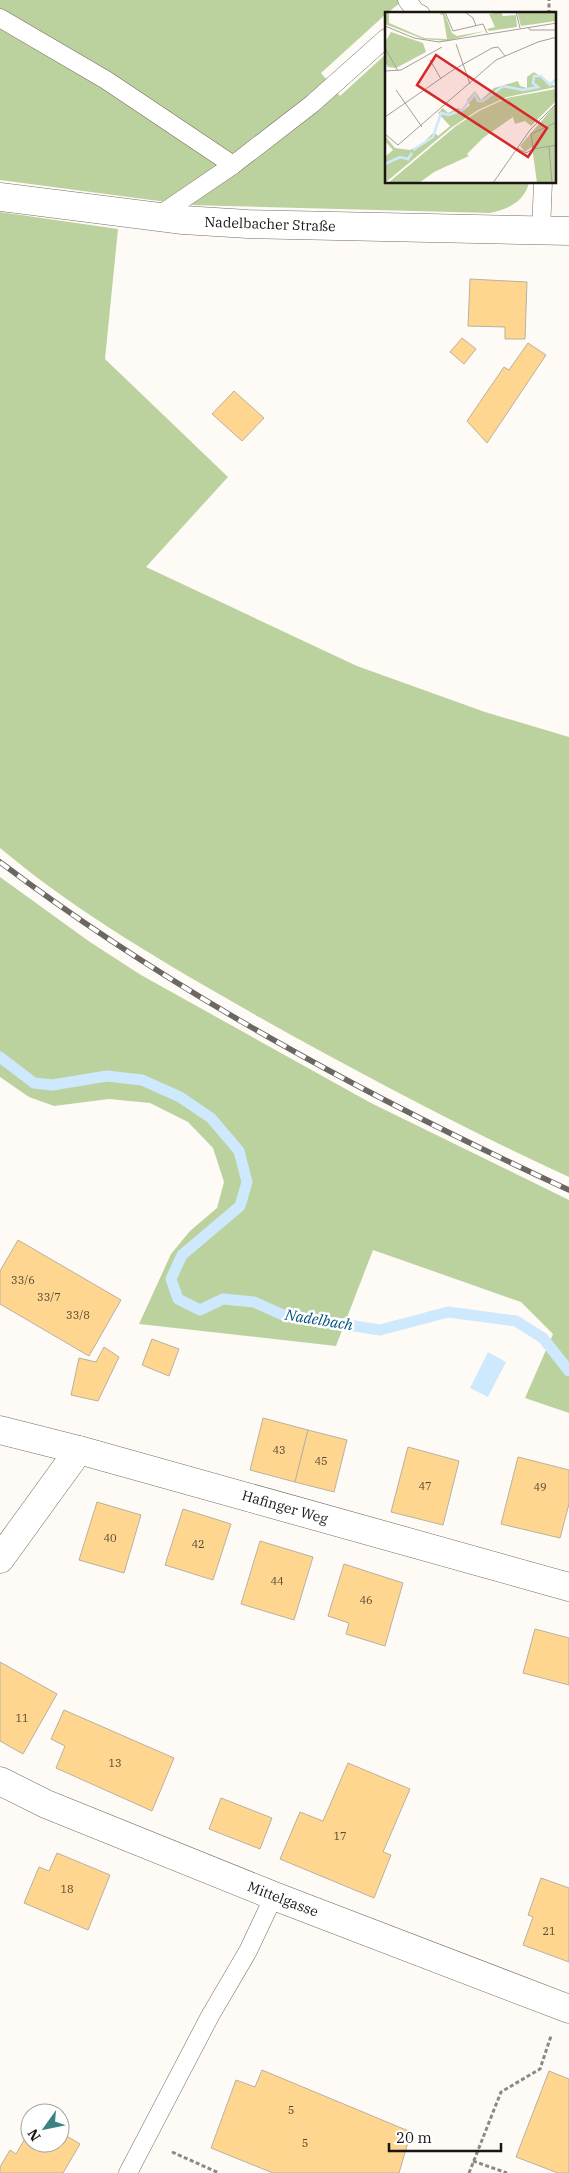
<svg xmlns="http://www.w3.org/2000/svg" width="569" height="2173" font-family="'IBM Plex Serif',serif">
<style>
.green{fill:#bcd29e}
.water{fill:#cee8fd}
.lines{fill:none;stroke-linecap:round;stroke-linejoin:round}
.stream{stroke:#cee8fd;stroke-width:11}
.building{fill:#ffd68f;stroke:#b8b1a3}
.service-casing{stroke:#756e62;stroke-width:19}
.minor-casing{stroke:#756e62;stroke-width:29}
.tertiary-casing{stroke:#756e62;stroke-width:29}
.path{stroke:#8c8984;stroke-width:3;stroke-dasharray:4 2.5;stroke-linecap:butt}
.service{stroke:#fff;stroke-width:18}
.minor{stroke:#fff;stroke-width:28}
.tertiary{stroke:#fff;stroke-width:28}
.rail-casing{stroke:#6b6863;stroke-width:5.5}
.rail{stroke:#fff;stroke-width:4;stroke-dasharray:11;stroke-linecap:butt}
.labels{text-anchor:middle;stroke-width:5;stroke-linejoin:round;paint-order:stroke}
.number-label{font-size:11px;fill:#534731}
.street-label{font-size:14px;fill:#1a1712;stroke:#fff}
.water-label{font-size:15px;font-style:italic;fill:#005281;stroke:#fff}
.inset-river{fill:none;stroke:#cee8fd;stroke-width:2.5}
.inset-road{fill:none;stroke:#a3a09b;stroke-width:1}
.view{fill:#d62828;fill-opacity:0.15;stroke:#d62828;stroke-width:2.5}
.inset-edge{fill:none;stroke:#1a1712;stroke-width:2.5}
</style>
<rect width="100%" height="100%" fill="#fefbf6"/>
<g class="green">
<path d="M 0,0 L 413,0 L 400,3 L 386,14 L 321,73 L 340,96 L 386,54 L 386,182 L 529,183 C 524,202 508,209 490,213 L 189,205 L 0,180 Z"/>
<path d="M 0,212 L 118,229 L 105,359 L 228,477 L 146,567 L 357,666 L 485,712 L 569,737 L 569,1177 C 466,1130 365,1076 266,1021 C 175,969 81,916 0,848 Z"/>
<polygon points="0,877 90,942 141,975 371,1103 569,1200 569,1413 525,1398 553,1334 521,1302 373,1250 336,1346 139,1324 171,1254 190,1231 217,1208 224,1182 213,1148 188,1122 150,1103 109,1099 54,1106 29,1097 0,1077"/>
</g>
<polygon class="water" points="488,1352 506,1362 488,1397 470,1388"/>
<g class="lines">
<polyline class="stream" points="0,1057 34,1083 52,1085 107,1076 142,1080 180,1097 211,1118 239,1151 247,1182 240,1206 182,1255 171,1279 178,1299 200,1310 223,1299 254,1302 283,1315 380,1330 448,1312 516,1321 543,1338 569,1371"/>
</g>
<g class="building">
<polygon points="470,279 527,282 525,339 505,339 505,327 468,326"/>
<polygon points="462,338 476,349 464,364 450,352"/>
<polygon points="528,343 546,355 487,443 467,421 504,367 509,370"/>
<polygon points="234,391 264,418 242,441 212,414"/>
<polygon points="18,1240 121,1300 89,1356 0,1304 0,1271"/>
<polygon points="152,1339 179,1349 169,1376 142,1365"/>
<polygon points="104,1347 119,1357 98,1401 71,1395 79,1358 96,1362"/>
<polygon points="263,1418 308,1430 295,1482 250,1470"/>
<polygon points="308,1430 347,1440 334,1492 295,1482"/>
<polygon points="408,1447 459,1461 443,1525 391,1512"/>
<polygon points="518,1457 569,1470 569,1504 560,1538 501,1524"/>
<polygon points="97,1502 141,1515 124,1573 79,1560"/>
<polygon points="183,1509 231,1524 213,1580 165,1565"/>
<polygon points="260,1541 313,1557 294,1620 241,1604"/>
<polygon points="344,1564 403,1583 385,1646 346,1634 349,1623 328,1616"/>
<polygon points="535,1629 569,1638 569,1685 523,1673"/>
<polygon points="0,1662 57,1694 23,1754 0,1741"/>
<polygon points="64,1710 174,1758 152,1811 56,1768 65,1746 51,1739"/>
<polygon points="348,1763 410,1789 383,1852 391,1855 374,1898 280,1859 300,1812 323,1821"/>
<polygon points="221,1798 272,1818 260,1849 209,1829"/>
<polygon points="57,1853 110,1875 88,1930 24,1903 39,1867 49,1871"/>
<polygon points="541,1878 569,1888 569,1962 523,1945 533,1917 528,1915"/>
<polygon points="262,2070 411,2132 399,2173 273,2173 211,2148 236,2080 255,2087"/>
<polygon points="549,2071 569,2079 569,2173 558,2173 516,2157"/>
<polygon points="30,2130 30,2143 60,2143 60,2132 80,2144 63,2173 0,2173 0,2167 10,2150 16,2154"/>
</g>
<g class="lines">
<defs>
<g id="service">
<polyline points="407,0 416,12 421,14"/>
<polyline points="0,18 106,80 233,165"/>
<polyline points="158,216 233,165 312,104 386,38"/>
<polyline points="541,231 543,182"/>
<polyline points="128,2173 210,2016 248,1951 274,1896"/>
</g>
<g id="minor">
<polyline points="0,1430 79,1450 569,1587"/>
<polyline points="0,1559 79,1450"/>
<polyline points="0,1781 46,1804 274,1896 569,2009"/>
</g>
<polyline id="tertiary" points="0,197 183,220 248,224 569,231"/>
</defs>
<use href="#service" class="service-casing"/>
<use href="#minor" class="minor-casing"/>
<use href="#tertiary" class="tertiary-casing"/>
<g class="path">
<polyline points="549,14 549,0"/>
<polyline points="172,2152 219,2173"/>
<polyline points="473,2161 507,2173"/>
<polyline points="469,2173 501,2092 540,2069 551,2036"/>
</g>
<use href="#service" class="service"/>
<use href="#minor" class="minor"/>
<use href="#tertiary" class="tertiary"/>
<defs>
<path id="rail" d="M 0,862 C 173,993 372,1099 569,1190"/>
</defs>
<use href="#rail" class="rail-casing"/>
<use href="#rail" class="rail"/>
</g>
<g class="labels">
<g class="number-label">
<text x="23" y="1284">33/6</text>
<text x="49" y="1301">33/7</text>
<text x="78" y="1319">33/8</text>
<text x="279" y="1454">43</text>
<text x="321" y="1465">45</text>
<text x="425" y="1490">47</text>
<text x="540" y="1491">49</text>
<text x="110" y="1542">40</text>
<text x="198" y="1548">42</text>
<text x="277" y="1585">44</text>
<text x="366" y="1604">46</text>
<text x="22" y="1722">11</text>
<text x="115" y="1767">13</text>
<text x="340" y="1840">17</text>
<text x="67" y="1893">18</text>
<text x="549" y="1935">21</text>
<text x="291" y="2114">5</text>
<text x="305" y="2147">5</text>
</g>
<g class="street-label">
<text transform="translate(270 224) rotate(2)" y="5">Nadelbacher Straße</text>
<text transform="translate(285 1507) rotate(16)" y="5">Hafinger Weg</text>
<text transform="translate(283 1899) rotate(21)" y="5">Mittelgasse</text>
</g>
<g class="water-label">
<text transform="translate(319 1320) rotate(9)" y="5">Nadelbach</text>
</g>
</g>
<g transform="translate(385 12)">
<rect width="171" height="171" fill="#fefbf6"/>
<path d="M 0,0 L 4,0 L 4,11 L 39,26 L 62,27 L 58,3 L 54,2 L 59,0 L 67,21 L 72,24 L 100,19 L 62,29 L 38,27 L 0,12 ZM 116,0 L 118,4 L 131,3 L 132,15 L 104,19 L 102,17 L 110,15 L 104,2 ZM 132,0 L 171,0 L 171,9 L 136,14 ZM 6,20 L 38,31 L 41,40 L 11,56 L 3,55 L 0,50 L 0,30 ZM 149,60 L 171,75 L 122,85 L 93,98 L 66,116 L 0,171 L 0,145 L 8,138 L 0,129 L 0,124 L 10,136 L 25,138 L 37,132 L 49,120 L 53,124 L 65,114 L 53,101 L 58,96 L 63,101 L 73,96 L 78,99 L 85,93 L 82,88 L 90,79 L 96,88 L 109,76 L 133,69 L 135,74 L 142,76 L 142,65 ZM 171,77 L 171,89 L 146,114 L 140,109 L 130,112 L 128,105 L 98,126 L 82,142 L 84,144 L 49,160 L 34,171 L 3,171 L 71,114 L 94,99 L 122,86 ZM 171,92 L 171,171 L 152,171 L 147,135 L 140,140 L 135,134 Z" fill="#bcd29e"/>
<path class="inset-river" d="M 28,138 L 48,125 L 56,101 L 64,103 L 77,98 L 90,82 L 93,89 L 98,89 L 118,74 L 138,78 L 153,75 L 148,71 L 149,64 L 156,64 L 165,73 L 172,66M 0,152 L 15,145 L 23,147 L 27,141"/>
<path class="inset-road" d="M 26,0 L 54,0M 60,0 L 68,19 L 98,12 L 102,21M 80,0 L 88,6 L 91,14M 131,0 L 135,16M 0,14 L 29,26 L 54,30 L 172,11M 143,15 L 145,18 L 172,18M 71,32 L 85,72M 0,36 L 13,59M 45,48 L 56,67M 0,59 L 16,58 L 57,35M 11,78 L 37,115M 0,105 L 68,58 L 107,36 L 113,35 L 120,44M 146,121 L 148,137M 0,122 L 13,133 L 111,48 L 153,30 L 172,25M 146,122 L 172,110M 164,135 L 167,171M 132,136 L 141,141 L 148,137 L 172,133M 108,171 L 145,118 L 172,91"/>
<path class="view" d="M 51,43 L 162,116 L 143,145 L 32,73 Z"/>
<rect width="171" height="171" class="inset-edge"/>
</g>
<g transform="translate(45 2128) rotate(237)"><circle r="24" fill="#ffffff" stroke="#a3a2a0"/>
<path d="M0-4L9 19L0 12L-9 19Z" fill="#3b8381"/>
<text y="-8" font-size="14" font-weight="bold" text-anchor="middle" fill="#1a1712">N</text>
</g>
<path d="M389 2143v8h112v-8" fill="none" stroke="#1a1712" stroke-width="2.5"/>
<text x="396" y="2143" font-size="15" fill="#1a1712" stroke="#ffffff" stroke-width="4" paint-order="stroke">20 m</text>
</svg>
